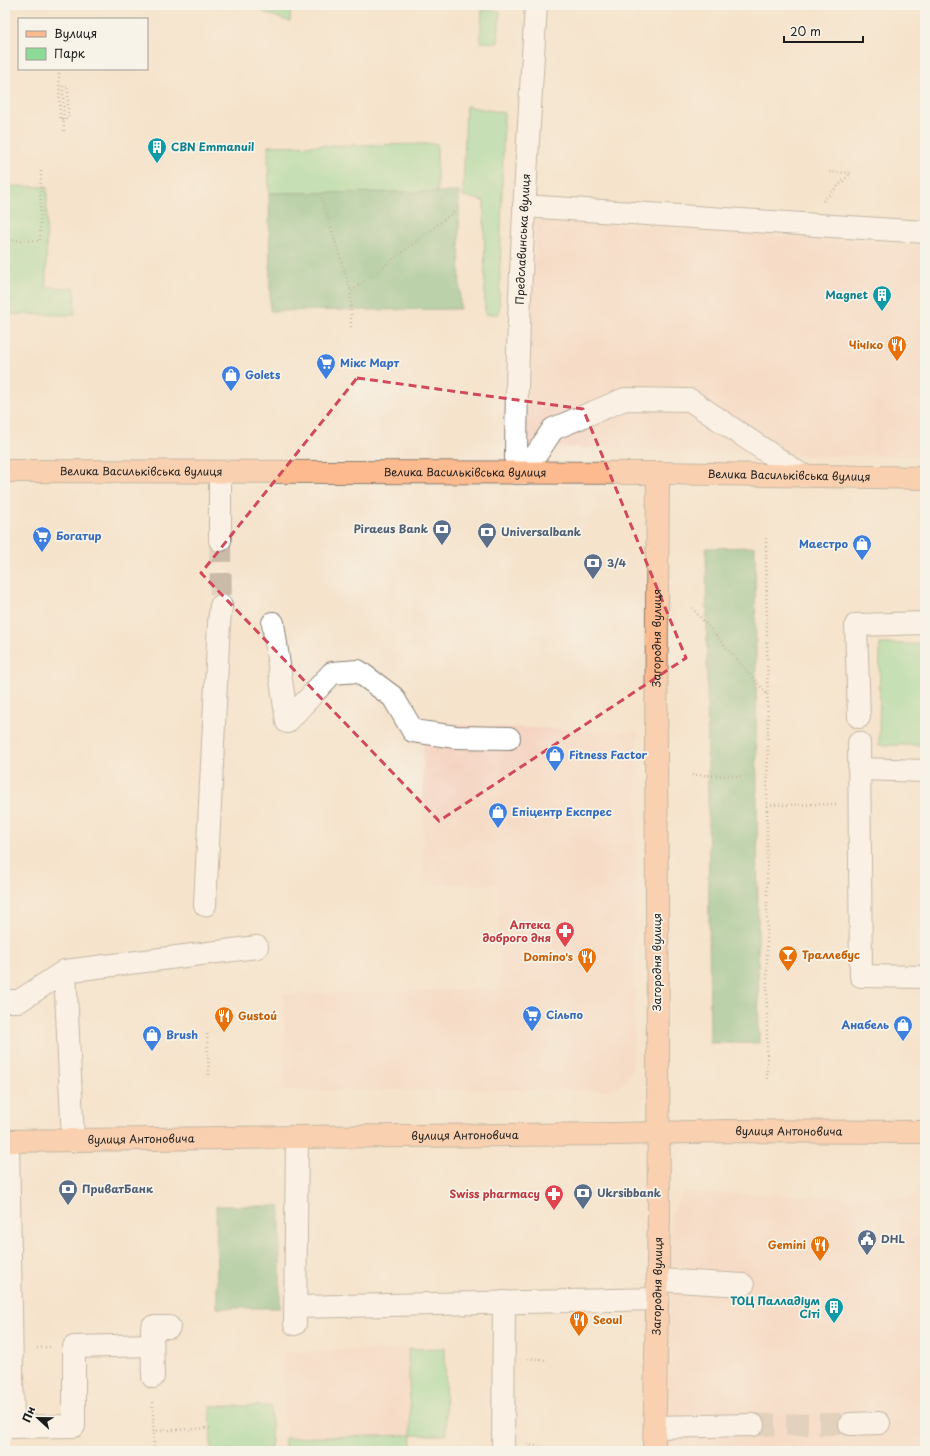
<svg xmlns="http://www.w3.org/2000/svg" width="930" height="1456" font-family="'Playpen Sans',sans-serif">
<style>
.built{fill:#f5d3c1}
.green{fill:#8eda97;stroke:#557b5a}
.forest{fill:#72ba80;stroke:#476b4e}
.lines{fill:none;stroke-linecap:round;stroke-linejoin:round}
.minor-tunnel{stroke:#cabba9;stroke-width:22;stroke-dasharray:22 11;stroke-linecap:butt}
.minor-casing{stroke:#888074;stroke-width:24}
.major-casing{stroke:#888074;stroke-width:24}
.path{stroke:#888074;stroke-width:2.5;stroke-dasharray:1 3;stroke-linecap:butt}
.minor{stroke:#fff;stroke-width:22}
.major{stroke:#fcba8e;stroke-width:22}
.path-bridge{stroke:#888074;stroke-width:2.5;stroke-dasharray:1 3;stroke-linecap:butt}
.marked{fill:none;stroke:#d1495b;stroke-width:3;stroke-dasharray:8 5;stroke-linejoin:round}
.labels{text-anchor:middle;stroke-width:3.5;stroke-linejoin:round;paint-order:stroke}
.culture-label{font-size:11px;font-weight:bold;fill:#0d838f;stroke:#f7f3e8;text-anchor:end}
.street-label{font-size:11px;fill:#1c1c1c;stroke:#f7f3e8}
.food-label{font-size:11px;font-weight:bold;fill:#c56008;stroke:#f7f3e8;text-anchor:end}
.shop-label{font-size:11px;font-weight:bold;fill:#366cbe;stroke:#f7f3e8;text-anchor:start}
.service-label{font-size:11px;font-weight:bold;fill:#4e5e75;stroke:#f7f3e8;text-anchor:start}
.health-label{font-size:11px;font-weight:bold;fill:#be3a42;stroke:#f7f3e8;text-anchor:end}
</style>
<rect width="100%" height="100%" fill="#f7f3e8"/>
<filter id="ink" filterUnits="userSpaceOnUse"><feTurbulence type="fractalNoise" baseFrequency=".025" numOctaves="2"/><feDisplacementMap in="SourceGraphic" scale="8" xChannelSelector="R" yChannelSelector="G"/><feConvolveMatrix kernelMatrix="1 2 1 2 8 2 1 2 1" color-interpolation-filters="sRGB"/></filter>
<filter id="wash" filterUnits="userSpaceOnUse"><feTurbulence type="fractalNoise" baseFrequency=".012" numOctaves="4" result="noise"/><feDisplacementMap in="SourceGraphic" scale="16" xChannelSelector="R" yChannelSelector="G"/><feGaussianBlur stdDeviation="0.9" result="paint"/><feColorMatrix in="noise" values="0 0 0 0 0 0 0 0 0 0 0 0 0 0 0 0 0 1.4 0 .05"/><feComposite in="paint" operator="in"/></filter>
<g filter="url(#wash)">
<rect width="100%" height="100%" fill="#f5e3cc"/>
<g class="built">
<polygon points="536,220 925,246 925,456 786,456 525,446"/>
<polygon points="423,724 637,732 634,1044 632,1071 623,1084 610,1090 285,1090 284,994 500,989 498,885 423,884"/>
<polygon points="683,1192 925,1199 925,1451 665,1451 671,1215"/>
<polygon points="445,1348 446,1435 412,1435 411,1451 285,1451 283,1352"/>
</g>
<g class="green">
<polygon points="263,5 291,5 290,22 263,12"/>
<polygon points="482,10 500,11 498,43 480,42"/>
<polygon points="466,106 504,113 499,314 485,314 484,201 463,196"/>
<polygon points="437,144 437,192 269,193 268,146"/>
<polygon points="5,186 47,187 46,287 75,288 75,315 5,314"/>
<polygon points="880,644 925,644 925,745 879,745"/>
<polygon points="445,1348 446,1435 412,1435 411,1451 285,1451 285,1438 411,1435 408,1349"/>
<polygon points="210,1406 271,1406 271,1451 211,1451"/>
</g>
<g class="forest">
<polygon points="459,192 460,309 270,311 269,193"/>
<polygon points="755,547 759,1043 710,1043 706,548"/>
<polygon points="216,1206 280,1206 280,1308 217,1308"/>
</g>
</g>
<g filter="url(#ink)">
<g class="lines">
<g class="minor-tunnel">
<polyline points="220,540 221,606"/>
<polyline points="753,1425 850,1424"/>
</g>
<defs>
<g id="minor">
<polyline points="524,206 925,232"/>
<polyline points="220,472 220,540"/>
<path id="s1" d="M 516,473 C 516,317 527,161 536,5"/>
<polyline points="524,473 553,429 625,399 690,400 803,476"/>
<polyline points="273,623 287,722 332,673 358,671 393,697 413,731 456,737 509,738"/>
<polyline points="859,717 856,625 925,623"/>
<polyline points="859,743 861,976 925,977"/>
<polyline points="860,769 925,771"/>
<polyline points="205,905 219,623 221,606"/>
<polyline points="65,971 73,1141"/>
<polyline points="5,1001 19,1001 65,971 257,947"/>
<polyline points="8,1141 13,1427"/>
<polyline points="658,1280 743,1285"/>
<polyline points="296,1307 658,1299"/>
<polyline points="295,1324 297,1137"/>
<polyline points="153,1377 152,1327 169,1327"/>
<polyline points="850,1424 879,1423"/>
<polyline points="5,1427 74,1426 74,1347 152,1345"/>
<polyline points="655,1427 753,1425"/>
<polyline points="503,1451 504,1302"/>
</g>
<g id="major">
<path id="s2" d="M 5,471 L 658,473 L 925,478"/>
<path id="s3" d="M 5,1141 L 297,1137 L 620,1134 L 726,1131 L 925,1132"/>
<path id="s4" d="M 654,1451 L 659,1213 L 656,744 L 658,473"/>
</g>
</defs>
<use href="#minor" class="minor-casing"/>
<use href="#major" class="major-casing"/>
<g class="path">
<polyline points="63,86 64,131"/>
<polyline points="320,193 351,292"/>
<polyline points="823,201 851,173 829,172"/>
<polyline points="5,248 5,240 40,241 41,170"/>
<polyline points="351,327 351,292 455,211"/>
<polyline points="766,538 768,744 767,805 767,1082"/>
<polyline points="692,608 767,694"/>
<polyline points="692,775 741,776"/>
<polyline points="767,805 836,804"/>
<polyline points="207,1034 209,1076"/>
<polyline points="37,1348 50,1347"/>
<polyline points="528,1358 546,1360"/>
<polyline points="153,1402 154,1451"/>
<polyline points="153,1431 211,1428"/>
<polyline points="527,1445 549,1448"/>
</g>
<use href="#minor" class="minor"/>
<use href="#major" class="major"/>
<polyline class="path-bridge" points="59,69 60,119 68,119 68,86 63,86"/>
</g>
</g>
<path d="M0 0H930V1456H0ZM 357,378 L 583,409 L 686,658 L 439,821 L 201,573 Z" fill="#f5e3cc" fill-opacity=".55" fill-rule="evenodd"/>
<path class="marked" d="M 357,378 L 583,409 L 686,658 L 439,821 L 201,573 Z"/>
<defs>
<symbol id="building-pin" viewBox="-11 -11 22 30"><path d="M0 17L-7.5 6A9.5 9.5 0 1 1 7.5 6Z" fill="#0f9aa8" stroke="#f7f3e8"/><path d="M-4-6H4V6H1V3H-1V6H-4ZM-2.5-4.3h1.7v1.8h-1.7ZM.8-4.3h1.7v1.8H.8ZM-2.5-1h1.7V.8h-1.7ZM.8-1h1.7V.8H.8Z" fill="#fff"/></symbol>
<symbol id="restaurant-pin" viewBox="-11 -11 22 30"><path d="M0 17L-7.5 6A9.5 9.5 0 1 1 7.5 6Z" fill="#e8710a" stroke="#f7f3e8"/><path d="M-5-6h1v4h1v-4h1v4h1v-4h1v5L-1.5 .5V6h-2V.5L-5-1ZM5-6V6H3V1.5H1.5Q1.5-4 5-6Z" fill="#fff"/></symbol>
<symbol id="supermarket-pin" viewBox="-11 -11 22 30"><path d="M0 17L-7.5 6A9.5 9.5 0 1 1 7.5 6Z" fill="#3f7fe0" stroke="#f7f3e8"/><path d="M-6-5.5h2.5l.6 2H6L4.5 2H-2.5L-4.4-4H-6ZM-1.5 3.2a1.3 1.3 0 1 0 .1 0ZM3 3.2a1.3 1.3 0 1 0 .1 0Z" fill="#fff"/></symbol>
<symbol id="shop-pin" viewBox="-11 -11 22 30"><path d="M0 17L-7.5 6A9.5 9.5 0 1 1 7.5 6Z" fill="#3f7fe0" stroke="#f7f3e8"/><path d="M-5-2.5h2.3a2.7 3.5 0 0 1 5.4 0H5L5.5 6h-11ZM-1.5-2.5h3a1.5 2.3 0 0 0-3 0Z" fill="#fff"/></symbol>
<symbol id="bank-pin" viewBox="-11 -11 22 30"><path d="M0 17L-7.5 6A9.5 9.5 0 1 1 7.5 6Z" fill="#5c6f8a" stroke="#f7f3e8"/><path d="M-6-4H6V4H-6ZM0-2.3a2.3 2.3 0 1 0 0 4.6a2.3 2.3 0 1 0 0-4.6Z" fill="#fff"/></symbol>
<symbol id="pharmacy-pin" viewBox="-11 -11 22 30"><path d="M0 17L-7.5 6A9.5 9.5 0 1 1 7.5 6Z" fill="#e0444e" stroke="#f7f3e8"/><path d="M-2-6h4v4h4v4h-4v4h-4v-4h-4v-4h4Z" fill="#fff"/></symbol>
<symbol id="bar-pin" viewBox="-11 -11 22 30"><path d="M0 17L-7.5 6A9.5 9.5 0 1 1 7.5 6Z" fill="#e8710a" stroke="#f7f3e8"/><path d="M-6-5H6L.8 .8V4.5H3.5V6h-7V4.5H-.8V.8Z" fill="#fff"/></symbol>
<symbol id="civic-pin" viewBox="-11 -11 22 30"><path d="M0 17L-7.5 6A9.5 9.5 0 1 1 7.5 6Z" fill="#5c6f8a" stroke="#f7f3e8"/><path d="M-.6-6.5H3V-4.5H.6V-3L4-1V1h2V6H-6V1h2V-1L-.6-3ZM-1.2 2.5V6h2.4V2.5Z" fill="#fff"/></symbol>
</defs>
<g fill-rule="evenodd">
<use href="#building-pin" x="146" y="136" width="22" height="30"/>
<use href="#building-pin" x="871" y="284" width="22" height="30"/>
<use href="#restaurant-pin" x="886" y="334" width="22" height="30"/>
<use href="#supermarket-pin" x="315" y="352" width="22" height="30"/>
<use href="#shop-pin" x="220" y="364" width="22" height="30"/>
<use href="#bank-pin" x="431" y="518" width="22" height="30"/>
<use href="#bank-pin" x="476" y="521" width="22" height="30"/>
<use href="#supermarket-pin" x="31" y="525" width="22" height="30"/>
<use href="#shop-pin" x="851" y="533" width="22" height="30"/>
<use href="#bank-pin" x="582" y="552" width="22" height="30"/>
<use href="#shop-pin" x="544" y="744" width="22" height="30"/>
<use href="#shop-pin" x="487" y="801" width="22" height="30"/>
<use href="#pharmacy-pin" x="554" y="920" width="22" height="30"/>
<use href="#bar-pin" x="777" y="944" width="22" height="30"/>
<use href="#restaurant-pin" x="576" y="946" width="22" height="30"/>
<use href="#supermarket-pin" x="521" y="1004" width="22" height="30"/>
<use href="#restaurant-pin" x="213" y="1005" width="22" height="30"/>
<use href="#shop-pin" x="892" y="1014" width="22" height="30"/>
<use href="#shop-pin" x="141" y="1024" width="22" height="30"/>
<use href="#bank-pin" x="57" y="1178" width="22" height="30"/>
<use href="#bank-pin" x="572" y="1182" width="22" height="30"/>
<use href="#pharmacy-pin" x="543" y="1183" width="22" height="30"/>
<use href="#civic-pin" x="856" y="1228" width="22" height="30"/>
<use href="#restaurant-pin" x="809" y="1234" width="22" height="30"/>
<use href="#building-pin" x="823" y="1296" width="22" height="30"/>
<use href="#restaurant-pin" x="568" y="1309" width="22" height="30"/>
</g>
<g class="labels">
<g class="culture-label">
<text x="171" y="151" text-anchor="start">CBN Emmanuil</text>
<text x="868" y="299">Magnet</text>
<text x="820" y="1305">ТОЦ Палладіум<tspan x="820" dy="13">Сіті</tspan></text>
</g>
<g class="street-label">
<text dy="4" stroke="none"><textPath href="#s1" startOffset="234">Предславинська вулиця</textPath></text>
<text dy="4" stroke="none"><textPath href="#s2" startOffset="136">Велика Васильківська вулиця</textPath></text>
<text dy="4" stroke="none"><textPath href="#s2" startOffset="460">Велика Васильківська вулиця</textPath></text>
<text dy="4" stroke="none"><textPath href="#s2" startOffset="784">Велика Васильківська вулиця</textPath></text>
<text dy="4" stroke="none"><textPath href="#s4" startOffset="813">Загородня вулиця</textPath></text>
<text transform="translate(657 962) rotate(-90)" y="4">Загородня вулиця</text>
<text dy="4" stroke="none"><textPath href="#s3" startOffset="784">вулиця Антоновича</textPath></text>
<text dy="4" stroke="none"><textPath href="#s3" startOffset="460">вулиця Антоновича</textPath></text>
<text dy="4" stroke="none"><textPath href="#s3" startOffset="136">вулиця Антоновича</textPath></text>
<text dy="4" stroke="none"><textPath href="#s4" startOffset="165">Загородня вулиця</textPath></text>
</g>
<g class="food-label">
<text x="883" y="349">Чічіко</text>
<text x="802" y="959" text-anchor="start">Траллебус</text>
<text x="573" y="961">Domino's</text>
<text x="238" y="1020" text-anchor="start">Gustoú</text>
<text x="806" y="1249">Gemini</text>
<text x="593" y="1324" text-anchor="start">Seoul</text>
</g>
<g class="shop-label">
<text x="340" y="367">Мікс Март</text>
<text x="245" y="379">Golets</text>
<text x="56" y="540">Богатир</text>
<text x="848" y="548" text-anchor="end">Маестро</text>
<text x="569" y="759">Fitness Factor</text>
<text x="512" y="816">Епіцентр Експрес</text>
<text x="546" y="1019">Сільпо</text>
<text x="889" y="1029" text-anchor="end">Анабель</text>
<text x="166" y="1039">Brush</text>
</g>
<g class="service-label">
<text x="428" y="533" text-anchor="end">Piraeus Bank</text>
<text x="501" y="536">Universalbank</text>
<text x="607" y="567">3/4</text>
<text x="82" y="1193">ПриватБанк</text>
<text x="597" y="1197">Ukrsibbank</text>
<text x="881" y="1243">DHL</text>
</g>
<g class="health-label">
<text x="551" y="929">Аптека<tspan x="551" dy="13">доброго дня</tspan></text>
<text x="540" y="1198">Swiss pharmacy</text>
</g>
</g>
<rect width="930" height="1456" fill="none" stroke="#f7f3e8" stroke-width="20"/>
<rect x="18" y="18" width="130" height="52" fill="#f7f3e8" stroke="#9f9d96"/>
<rect x="26" y="31" width="20" height="6" fill="#fcba8e" stroke="#9f9d96"/>
<text x="54" y="38" font-size="12" fill="#1c1c1c">Вулиця</text>
<rect x="26" y="48" width="20" height="12" fill="#8eda97" stroke="#9f9d96"/>
<text x="54" y="58" font-size="12" fill="#1c1c1c">Парк</text>
<g transform="translate(38 1418) rotate(292)" stroke="#f7f3e8" stroke-width="3" paint-order="stroke">
<path d="M0-3L7 15L0 10L-7 15Z" fill="#1c1c1c"/>
<text y="-6" font-size="11" font-weight="bold" text-anchor="middle" fill="#1c1c1c">Пн</text>
</g>
<path d="M784 36v6h79v-6" fill="none" stroke="#1c1c1c" stroke-width="2"/>
<text x="790" y="36" font-size="12" fill="#1c1c1c" stroke="#f7f3e8" stroke-width="3" paint-order="stroke">20 m</text>
</svg>
